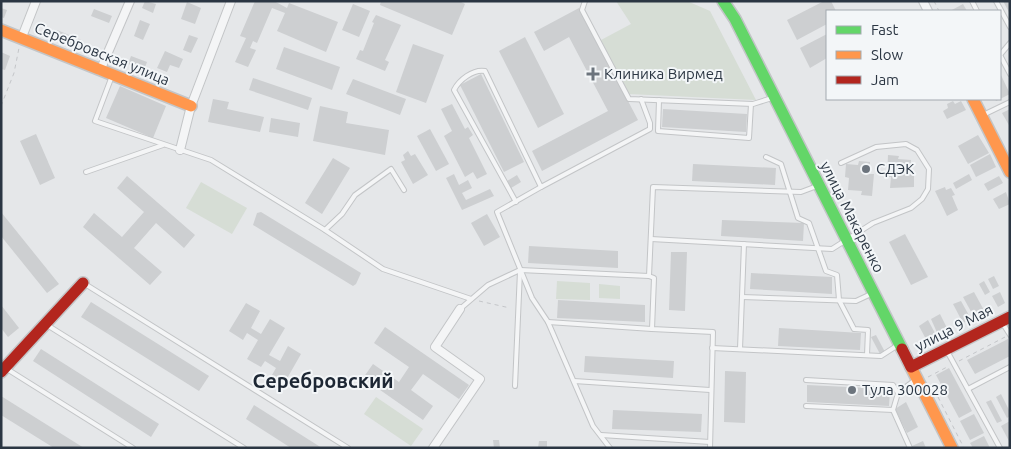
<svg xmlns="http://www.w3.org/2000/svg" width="1011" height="449" font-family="Ubuntu,sans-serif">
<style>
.green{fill:#d6ddd5}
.building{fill:#cdcfd1}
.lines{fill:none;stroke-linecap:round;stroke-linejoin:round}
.lane-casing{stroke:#c3c5c7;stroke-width:6}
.street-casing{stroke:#c3c5c7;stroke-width:10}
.fast-casing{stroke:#c3c5c7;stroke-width:14}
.slow-casing{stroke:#c3c5c7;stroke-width:14}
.jam-casing{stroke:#c3c5c7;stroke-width:14}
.path{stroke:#c4c6c9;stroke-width:1;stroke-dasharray:4 4;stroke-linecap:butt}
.lane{stroke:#f4f5f6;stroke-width:4}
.street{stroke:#f4f5f6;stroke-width:8}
.fast{stroke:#63d668;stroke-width:11}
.slow{stroke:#ff974d;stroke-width:11}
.jam{stroke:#b3261e;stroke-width:11}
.poi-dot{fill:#6c747d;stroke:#f3f6f8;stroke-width:2}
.labels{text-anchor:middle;stroke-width:4;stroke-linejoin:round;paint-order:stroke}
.street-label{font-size:15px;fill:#2b3643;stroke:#f3f6f8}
.poi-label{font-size:15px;fill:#2b3643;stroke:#f3f6f8;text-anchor:start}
.district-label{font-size:20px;font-weight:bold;fill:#1d2734;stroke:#f3f6f8}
</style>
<rect width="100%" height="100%" fill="#e5e7e9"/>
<g class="green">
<polygon points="616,1 687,1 710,11 756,100 628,94 601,40 631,24"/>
<polygon points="201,182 247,208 232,234 186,208"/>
<polygon points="557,281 590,283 590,300 556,299"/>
<polygon points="599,284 620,286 620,299 599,298"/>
<polygon points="376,397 423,429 411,446 364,414"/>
</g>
<g class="building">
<polygon points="145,1 156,4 153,13 142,8"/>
<polygon points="255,1 274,1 287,8 289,3 338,22 326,52 277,31 285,13 272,8 257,43 253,41 250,48 256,50 248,67 235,62 246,38 240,36"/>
<polygon points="381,1 459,1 465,4 452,35 380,5"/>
<polygon points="824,1 831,1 836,11 827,11 827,24 797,40 787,20"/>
<polygon points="1003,1 1010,1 1010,14"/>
<polygon points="187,2 201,8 195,24 181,19"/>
<polygon points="353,4 370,11 359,37 342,30"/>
<polygon points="963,4 967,11 950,11"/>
<polygon points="1,8 7,10 4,18 1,17"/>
<polygon points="579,8 638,120 542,171 532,151 608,111 569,37 544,51 534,32"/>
<polygon points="94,9 112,16 109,23 91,16"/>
<polygon points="376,15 401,25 385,60 389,62 385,71 356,59 360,50 363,51 374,23 372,22"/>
<polygon points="140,20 150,24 143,40 134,36"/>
<polygon points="57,30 81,40 77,50 53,40"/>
<polygon points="827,34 827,58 810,68 800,48"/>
<polygon points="189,35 198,38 191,53 183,50"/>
<polygon points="525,37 564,114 538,128 499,51"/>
<polygon points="413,44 444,55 426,103 396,92"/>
<polygon points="284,47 340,67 332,90 276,69"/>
<polygon points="165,51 183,59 179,68 170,65 167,72 157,68"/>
<polygon points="1,52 10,56 5,70 1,69"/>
<polygon points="131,56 147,62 144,70 128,64"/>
<polygon points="1000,73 1010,94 996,101 995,99 1000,99"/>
<polygon points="481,74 524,162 504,172 460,85"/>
<polygon points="253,78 312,98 308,110 249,90"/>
<polygon points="353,79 406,99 400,115 346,94"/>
<polygon points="120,86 166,106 153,138 106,118"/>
<polygon points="213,99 229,102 227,109 264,117 260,132 208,122"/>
<polygon points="953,101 955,104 961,101 966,110 947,119 943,111 948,108 947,104"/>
<polygon points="452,104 465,129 468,127 473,135 469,138 487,174 477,179 473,172 465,177 444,136 452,131 441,109"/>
<polygon points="320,106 348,112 346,123 389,130 385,155 313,141"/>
<polygon points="663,109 747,114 746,132 662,127"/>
<polygon points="1010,109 1010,127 1002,113"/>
<polygon points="271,118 300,123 298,137 269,132"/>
<polygon points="430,129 449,164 436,171 417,136"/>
<polygon points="36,134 55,178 40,185 20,141"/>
<polygon points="978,135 989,153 968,164 958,146"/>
<polygon points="408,151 411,156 415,154 428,175 413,184 401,162 405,160 403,155"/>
<polygon points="990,154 996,167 976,177 970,165"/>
<polygon points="888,155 899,156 898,159 911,160 910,173 914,174 914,187 890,188 891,177 887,177"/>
<polygon points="333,158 350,168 322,214 305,203"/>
<polygon points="859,161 870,162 869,174 874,174 872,196 861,195 862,191 848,190 849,178 845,177 846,164 858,165"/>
<polygon points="693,164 776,168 775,185 692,181"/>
<polygon points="454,174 459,185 468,180 472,188 462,193 466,200 490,189 494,196 462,210 446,178"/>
<polygon points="969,174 972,180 956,189 953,183"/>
<polygon points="517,175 521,182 511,188 507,181"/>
<polygon points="127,176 195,235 184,248 156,223 134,248 162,272 150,285 83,227 94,213 122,237 144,212 117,188"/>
<polygon points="999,176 1003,183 988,191 984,184"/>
<polygon points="945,187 946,190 951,188 955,195 952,196 958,210 947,216 935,191"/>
<polygon points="1006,192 1010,204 999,209 993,199"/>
<polygon points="1,212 59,284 47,293 1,236"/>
<polygon points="261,212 361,273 356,284 353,286 253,225 257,213"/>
<polygon points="487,214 500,237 484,246 471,223"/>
<polygon points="722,220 804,223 803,241 721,236"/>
<polygon points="905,234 928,277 911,285 889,242"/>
<polygon points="529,246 618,251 618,268 528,263"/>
<polygon points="671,252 687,252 685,311 669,310"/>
<polygon points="751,273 832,277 832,294 750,289"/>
<polygon points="994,276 999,286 993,289 988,279"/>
<polygon points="984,281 990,292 985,295 979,284"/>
<polygon points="974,292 985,312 974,317 963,297"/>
<polygon points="1000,292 1005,303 998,307 992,296"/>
<polygon points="558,300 645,305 645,322 557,318"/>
<polygon points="961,301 971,319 963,323 953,304"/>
<polygon points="91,302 209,376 199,391 81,317"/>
<polygon points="246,303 260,311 251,328 261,334 270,319 285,328 269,355 280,361 288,346 301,354 285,382 272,375 276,368 265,361 261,367 247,359 258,340 247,333 243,340 229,331"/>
<polygon points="1,305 19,328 8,337 1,328"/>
<polygon points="940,314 949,332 939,337 931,319"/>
<polygon points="928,320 937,337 928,343 919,326"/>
<polygon points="385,327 469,385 459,399 423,374 411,390 433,406 423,420 363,378 373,364 399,382 409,367 374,343"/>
<polygon points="779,328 861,333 860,350 778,346"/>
<polygon points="876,335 885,352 880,354 871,337"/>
<polygon points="1008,339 1010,356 975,374 967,360"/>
<polygon points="41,349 159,424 151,437 33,361"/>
<polygon points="585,356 674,361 673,378 584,372"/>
<polygon points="949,368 972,411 959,418 936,375"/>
<polygon points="725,371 746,372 745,423 724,422"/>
<polygon points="807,385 890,389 889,406 807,402"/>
<polygon points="1001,394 1010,412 1010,416 1007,418 996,397"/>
<polygon points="1,396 84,448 54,448 1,415"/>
<polygon points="991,400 1002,421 997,423 986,402"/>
<polygon points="906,402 918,427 907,433 895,409"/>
<polygon points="254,405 322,448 291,448 246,419"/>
<polygon points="613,410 702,414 701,432 612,429"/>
<polygon points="974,414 984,433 970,440 960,421"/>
<polygon points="1010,421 1010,443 1001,426"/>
<polygon points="984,436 990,448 973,448 970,443"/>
<polygon points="493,440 499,440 500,448 494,448"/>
<polygon points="539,441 547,441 547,448 538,448"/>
<polygon points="923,441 926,448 913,448 912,446"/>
</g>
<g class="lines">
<defs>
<g id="lane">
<polyline points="585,1 582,10 629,99 753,104 772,98"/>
<polyline points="972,1 977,11"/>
<polyline points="996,1 1010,27"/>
<polyline points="1000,55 1010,74"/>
<polyline points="1000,55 1010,43"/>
<polyline points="112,76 95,121 211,160 325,230 383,269 471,299"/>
<polyline points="659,100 658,131 749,138 751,104"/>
<polyline points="983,115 1010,102"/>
<polyline points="766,157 781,164 798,218 809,223 826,271 837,275 839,300 854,329 868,330 867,355"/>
<polyline points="86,172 163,145"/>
<polyline points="541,187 497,212 532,298 548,322 593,426 610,448"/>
<path d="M 516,202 L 454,90 C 459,80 473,69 485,71 L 541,187 L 650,129 L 650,123 L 641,99"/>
<polyline points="325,230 342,214 355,195 391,169 404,190"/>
<polyline points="651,239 832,249 873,223 911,208 922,199 928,189 929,169 917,150 906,144 876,147 841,163"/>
<polyline points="85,284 348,448"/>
<polyline points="742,297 856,301 871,294"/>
<polyline points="460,309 488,285 520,270 649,276"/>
<polyline points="548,322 652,329"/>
<polyline points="1003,324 1010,335"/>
<polyline points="47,325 244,448"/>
<polyline points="712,348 881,356 898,345"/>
<polyline points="740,349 744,244"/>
<polyline points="947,351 1000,448"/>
<polyline points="7,369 133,448"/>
<polyline points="806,380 893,385 898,393"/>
<polyline points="574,381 710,390"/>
<polyline points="515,386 520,271"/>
<polyline points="968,389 1010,367"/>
<polyline points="806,406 893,410 898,393 915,380"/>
<polyline points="893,410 910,448"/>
<polyline points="601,435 710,442"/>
<polyline points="710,448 713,332 652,329 654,278 649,276 653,187 801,192 817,186"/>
</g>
<g id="street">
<polyline points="923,1 928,11"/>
<polyline points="22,37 36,1"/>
<polyline points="100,71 130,1"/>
<polyline points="180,150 191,106 231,1"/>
<polyline points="433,448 480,379 435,347 460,309"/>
</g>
<polyline id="fast" points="723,1 735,19 902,349"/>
<g id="slow">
<polyline points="1,30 191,106"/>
<polyline points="973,99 1010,172"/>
<polyline points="911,367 952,448"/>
</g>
<g id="jam">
<polyline points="902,349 911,367 1010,317"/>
<polyline points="1,372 83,283"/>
</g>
</defs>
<use href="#lane" class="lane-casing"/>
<use href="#street" class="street-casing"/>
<use href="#fast" class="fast-casing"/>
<use href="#slow" class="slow-casing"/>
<use href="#jam" class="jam-casing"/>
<g class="path">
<polyline points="934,1 939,11"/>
<polyline points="1,106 14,73 19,48"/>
<polyline points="479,301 510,308"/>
<polyline points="959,361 1005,337"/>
<polyline points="928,377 949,366"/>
<polyline points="938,397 964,448"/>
</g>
<use href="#lane" class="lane"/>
<use href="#street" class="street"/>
<use href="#fast" class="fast"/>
<use href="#slow" class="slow"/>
<use href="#jam" class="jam"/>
</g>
<g class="poi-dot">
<path d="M590.5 66.5h5v5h5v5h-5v5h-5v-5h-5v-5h5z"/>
<circle cx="866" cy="169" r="5"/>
<circle cx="852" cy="390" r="5"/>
</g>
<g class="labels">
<g class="street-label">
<text transform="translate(102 54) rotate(22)" y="5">Серебровская улица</text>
<text transform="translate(852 217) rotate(63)" y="5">улица Макаренко</text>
<text transform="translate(954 328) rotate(-27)" y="5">улица 9 Мая</text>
</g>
<g class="poi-label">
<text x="604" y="79">Клиника Вирмед</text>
<text x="876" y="174">СДЭК</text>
<text x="862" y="395">Тула 300028</text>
</g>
<g class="district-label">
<text x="323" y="388">Серебровский</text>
</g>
</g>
<rect width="1011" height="449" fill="none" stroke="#2b3643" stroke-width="5"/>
<rect x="826" y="10" width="175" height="90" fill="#f3f6f8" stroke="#a3a9b0"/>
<rect x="836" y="26" width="25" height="8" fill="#63d668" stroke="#a3a9b0"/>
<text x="871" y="35" font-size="15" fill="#2b3643">Fast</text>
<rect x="836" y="51" width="25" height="8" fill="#ff974d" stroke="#a3a9b0"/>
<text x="871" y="60" font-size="15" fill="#2b3643">Slow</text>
<rect x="836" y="76" width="25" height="8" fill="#b3261e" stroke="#a3a9b0"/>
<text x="871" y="85" font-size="15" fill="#2b3643">Jam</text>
</svg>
